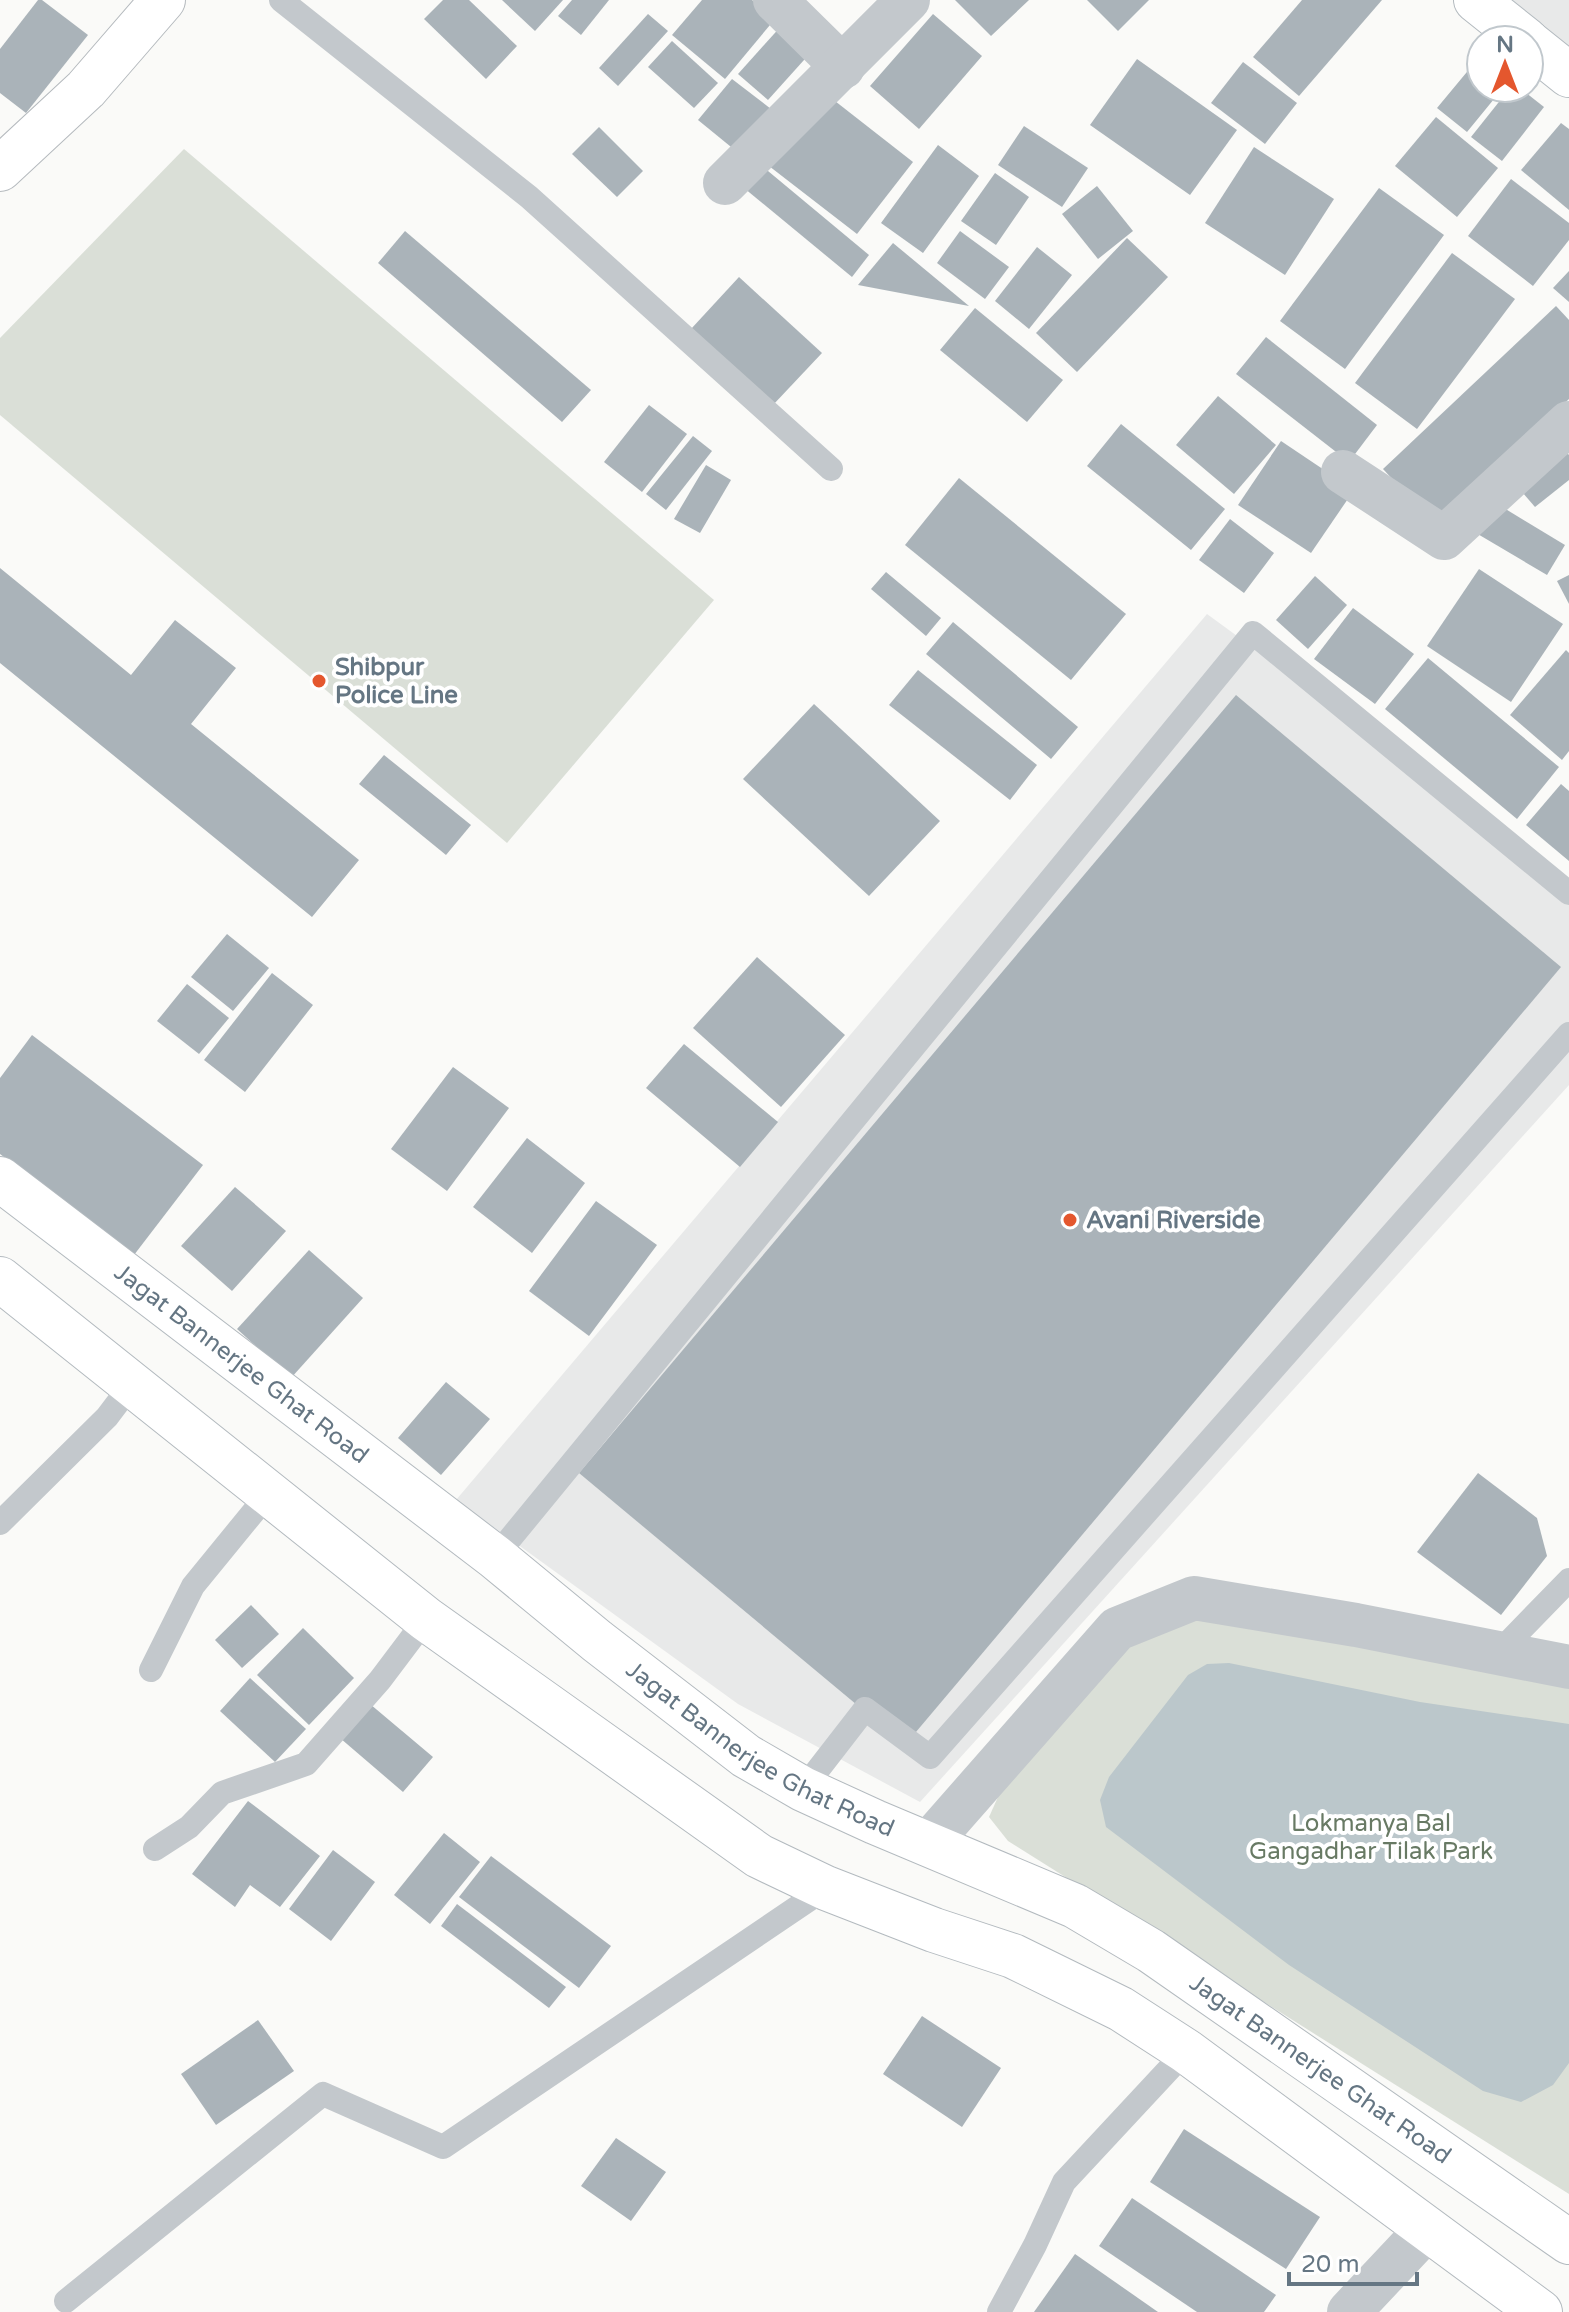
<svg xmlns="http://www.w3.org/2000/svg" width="1569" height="2312" font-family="'Varela Round',sans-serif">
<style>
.built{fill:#e8e9e9}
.green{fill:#dadfd7}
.water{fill:#bbc7cb}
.building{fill:#aab3b9}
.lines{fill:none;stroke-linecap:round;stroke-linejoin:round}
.secondary-casing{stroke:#b3babf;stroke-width:46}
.primary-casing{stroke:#b5babe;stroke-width:46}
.service{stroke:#c3c8cc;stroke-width:24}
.minor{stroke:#c3c8cc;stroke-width:44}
.secondary{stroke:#fff;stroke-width:44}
.primary{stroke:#fff;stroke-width:44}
.poi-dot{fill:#e4572e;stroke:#fff;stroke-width:3}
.labels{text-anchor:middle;stroke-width:8;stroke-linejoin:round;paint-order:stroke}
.poi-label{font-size:24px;font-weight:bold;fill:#657683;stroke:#fff;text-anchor:start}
.street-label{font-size:24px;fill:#657683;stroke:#fff}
.park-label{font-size:24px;fill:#687a64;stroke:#fff}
</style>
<rect width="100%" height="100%" fill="#fafaf8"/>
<g class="built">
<polygon points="1508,0 1569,0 1569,51"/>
<polygon points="1207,614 1569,879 1569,1085 920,1802 738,1704 456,1500"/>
</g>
<g class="green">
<polygon points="184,149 714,600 507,843 0,415 0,338"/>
<polygon points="1194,1598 1569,1668 1569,2194 1008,1841 989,1817 1002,1788 1124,1639"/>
</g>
<polygon class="water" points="1229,1663 1420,1702 1569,1724 1569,2063 1553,2085 1521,2102 1483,2091 1289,1965 1106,1827 1100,1800 1109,1777 1188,1675 1207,1664"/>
<g class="building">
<polygon points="38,0 42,0 88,35 26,113 0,93 0,49"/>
<polygon points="443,0 469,0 517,46 486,79 424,19"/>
<polygon points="502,0 563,0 535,31"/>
<polygon points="572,0 609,0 581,35 558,16"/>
<polygon points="702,0 752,0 775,19 725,79 672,35"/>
<polygon points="955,0 1029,0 991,36"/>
<polygon points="1087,0 1149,0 1118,31"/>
<polygon points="1302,0 1382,0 1299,96 1253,57"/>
<polygon points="648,14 668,31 618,86 599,68"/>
<polygon points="933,14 982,56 919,129 870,86"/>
<polygon points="783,24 813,50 768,100 738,74"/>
<polygon points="672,41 718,83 694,108 648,67"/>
<polygon points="1481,55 1481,88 1503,88 1467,132 1437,108"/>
<polygon points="1137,59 1237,130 1190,195 1090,125"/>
<polygon points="1243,62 1297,103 1265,144 1211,103"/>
<polygon points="732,79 771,109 736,151 698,120"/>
<polygon points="1510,88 1520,88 1544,107 1502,161 1471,137"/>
<polygon points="826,94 913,162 857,234 769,166"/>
<polygon points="1436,117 1498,168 1457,217 1395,166"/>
<polygon points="1561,123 1569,129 1569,210 1521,170"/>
<polygon points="1024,126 1088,168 1062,207 998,165"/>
<polygon points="599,127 643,171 617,197 572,154"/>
<polygon points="938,145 979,176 923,253 881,223"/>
<polygon points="1254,147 1334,199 1285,275 1205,223"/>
<polygon points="762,166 869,255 852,277 744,188"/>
<polygon points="995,173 1029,197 996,245 961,221"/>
<polygon points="1511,179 1569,223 1569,240 1533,286 1468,236"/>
<polygon points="1097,186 1133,231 1098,259 1062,214"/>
<polygon points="1379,188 1444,235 1345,369 1280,321"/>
<polygon points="405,231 591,390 562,422 378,263"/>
<polygon points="960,231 1009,267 985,299 937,263"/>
<polygon points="1127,238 1168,277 1077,372 1036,333"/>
<polygon points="893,243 969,306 858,285"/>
<polygon points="1037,247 1072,275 1029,329 995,301"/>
<polygon points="1452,253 1515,299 1417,429 1355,383"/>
<polygon points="1569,271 1569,302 1553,288"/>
<polygon points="739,277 822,353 773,405 691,329"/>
<polygon points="1556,306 1569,320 1569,399 1435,525 1383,469"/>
<polygon points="975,308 1063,380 1027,422 940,350"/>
<polygon points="1266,337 1377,425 1349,462 1236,374"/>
<polygon points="1218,396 1276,445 1234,494 1176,445"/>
<polygon points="649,405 687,434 642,492 604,462"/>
<polygon points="1121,424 1225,509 1191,550 1087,466"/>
<polygon points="693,436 712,451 666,510 646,494"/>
<polygon points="1281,441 1354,490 1311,553 1238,505"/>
<polygon points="1557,441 1569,455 1569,480 1535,507 1511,479"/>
<polygon points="706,465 731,480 700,533 674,519"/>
<polygon points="959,478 1126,614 1071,680 905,545"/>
<polygon points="1494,502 1565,545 1547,575 1476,533"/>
<polygon points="1230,519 1274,553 1244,593 1199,560"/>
<polygon points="0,568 131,675 175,620 236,668 191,724 359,860 312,917 0,663"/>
<polygon points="1479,569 1563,624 1511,702 1427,646"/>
<polygon points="886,572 941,618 926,636 871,589"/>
<polygon points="1569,575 1569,604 1557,581"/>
<polygon points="1315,576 1347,605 1308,649 1276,620"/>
<polygon points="1353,608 1414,654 1375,704 1314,659"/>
<polygon points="953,622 1078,727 1051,759 926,654"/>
<polygon points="1566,650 1569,653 1569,751 1562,760 1510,715"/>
<polygon points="1428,658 1559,767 1517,819 1385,709"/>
<polygon points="918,670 1037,765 1010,800 889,705"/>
<polygon points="1236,695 1561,967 905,1745 579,1473"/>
<polygon points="814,704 940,821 869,896 743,779"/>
<polygon points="384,755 471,825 446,855 359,784"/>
<polygon points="1561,784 1569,791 1569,861 1526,825"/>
<polygon points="227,934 269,968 233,1011 191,977"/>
<polygon points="757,957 845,1035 781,1107 693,1028"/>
<polygon points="272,973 313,1005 245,1092 204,1060"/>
<polygon points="187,984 229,1018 199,1054 157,1021"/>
<polygon points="32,1035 203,1165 134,1255 0,1154 0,1078"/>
<polygon points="684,1044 778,1122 740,1167 646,1088"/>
<polygon points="453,1067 509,1108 447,1191 391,1149"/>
<polygon points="527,1138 585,1183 532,1253 473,1207"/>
<polygon points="235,1187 286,1231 232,1291 181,1246"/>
<polygon points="596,1201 657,1245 589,1336 529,1291"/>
<polygon points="309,1250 363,1298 291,1378 237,1329"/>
<polygon points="446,1382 490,1419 441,1475 398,1438"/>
<polygon points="1478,1473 1537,1518 1547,1556 1501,1615 1417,1552"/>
<polygon points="251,1605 279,1634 242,1668 215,1640"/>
<polygon points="303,1628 354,1678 309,1725 257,1675"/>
<polygon points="250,1678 306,1729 275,1762 220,1711"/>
<polygon points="370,1704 433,1757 403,1792 340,1738"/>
<polygon points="248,1801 320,1856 280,1907 250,1885 235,1907 192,1874"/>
<polygon points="444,1833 480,1862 430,1924 394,1895"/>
<polygon points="333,1850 375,1882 331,1941 289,1909"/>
<polygon points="491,1856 611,1946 579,1988 459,1897"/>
<polygon points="457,1904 566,1987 549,2008 441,1926"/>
<polygon points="922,2016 1001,2068 962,2127 883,2074"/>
<polygon points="258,2020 294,2071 216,2125 181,2074"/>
<polygon points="1184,2129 1320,2217 1286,2269 1150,2182"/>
<polygon points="616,2138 666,2172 631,2221 581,2186"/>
<polygon points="1132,2198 1276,2295 1264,2312 1197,2312 1099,2246"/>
<polygon points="1075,2254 1158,2312 1034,2312"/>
</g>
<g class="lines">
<defs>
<g id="secondary">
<polyline points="1476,0 1526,40"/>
<polyline points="1529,43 1569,75"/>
<path id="s1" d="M 0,1179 L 495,1557 L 597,1641 L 746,1756 L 803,1789 L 875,1822 L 1075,1906 L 1151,1951 L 1569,2242"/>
<polyline points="0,1279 426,1619 759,1856 826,1888 934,1930 1013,1956 1121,2009 1186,2051 1540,2312"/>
</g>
<polyline id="primary" points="0,169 86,89 163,0"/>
</defs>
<use href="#secondary" class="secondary-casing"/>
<use href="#primary" class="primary-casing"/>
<g class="service">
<polyline points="281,0 529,197 831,469"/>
<polyline points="0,1523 107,1417 132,1384"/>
<polyline points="495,1557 1253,633 1569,893"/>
<polyline points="1498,1653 1569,1580"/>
<polyline points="151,1670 193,1586 269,1493"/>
<polyline points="803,1789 865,1709 930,1757 1569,1034"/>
<polyline points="155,1849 189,1827 222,1793 306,1764 380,1680 426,1619"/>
<polyline points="66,2301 323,2094 443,2147 826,1888"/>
<polyline points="999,2312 1035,2245 1064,2182 1186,2051"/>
</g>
<g class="minor">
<polyline points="775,0 843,67"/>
<polyline points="725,183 908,0"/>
<polyline points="1343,472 1444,538 1569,423"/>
<polyline points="928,1844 1117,1629 1194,1598 1356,1625 1569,1667"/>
<polyline points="1349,2312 1427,2229"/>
</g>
<use href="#secondary" class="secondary"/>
<use href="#primary" class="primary"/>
</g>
<g class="poi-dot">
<circle cx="319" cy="681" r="8"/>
<circle cx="1070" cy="1220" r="8"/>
</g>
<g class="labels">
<g class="poi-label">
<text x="335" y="675">Shibpur<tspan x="335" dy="28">Police Line</tspan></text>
<text x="1086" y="1228">Avani Riverside</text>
</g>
<g class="street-label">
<text dy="8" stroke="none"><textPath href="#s1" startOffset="304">Jagat Bannerjee Ghat Road</textPath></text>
<text dy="8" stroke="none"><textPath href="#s1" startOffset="952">Jagat Bannerjee Ghat Road</textPath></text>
<text dy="8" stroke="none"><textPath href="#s1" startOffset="1600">Jagat Bannerjee Ghat Road</textPath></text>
</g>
<g class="park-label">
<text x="1371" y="1831">Lokmanya Bal<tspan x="1371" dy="28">Gangadhar Tilak Park</tspan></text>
</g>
</g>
<g transform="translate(1505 64)"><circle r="38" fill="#ffffff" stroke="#c1c8cd" stroke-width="2"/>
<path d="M0-6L14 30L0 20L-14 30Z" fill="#e4572e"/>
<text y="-12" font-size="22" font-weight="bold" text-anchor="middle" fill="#657683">N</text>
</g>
<path d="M1289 2272v12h128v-12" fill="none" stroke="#657683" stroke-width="4"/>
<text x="1301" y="2272" font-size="24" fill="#657683" stroke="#ffffff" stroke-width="6" paint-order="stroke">20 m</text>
</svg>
